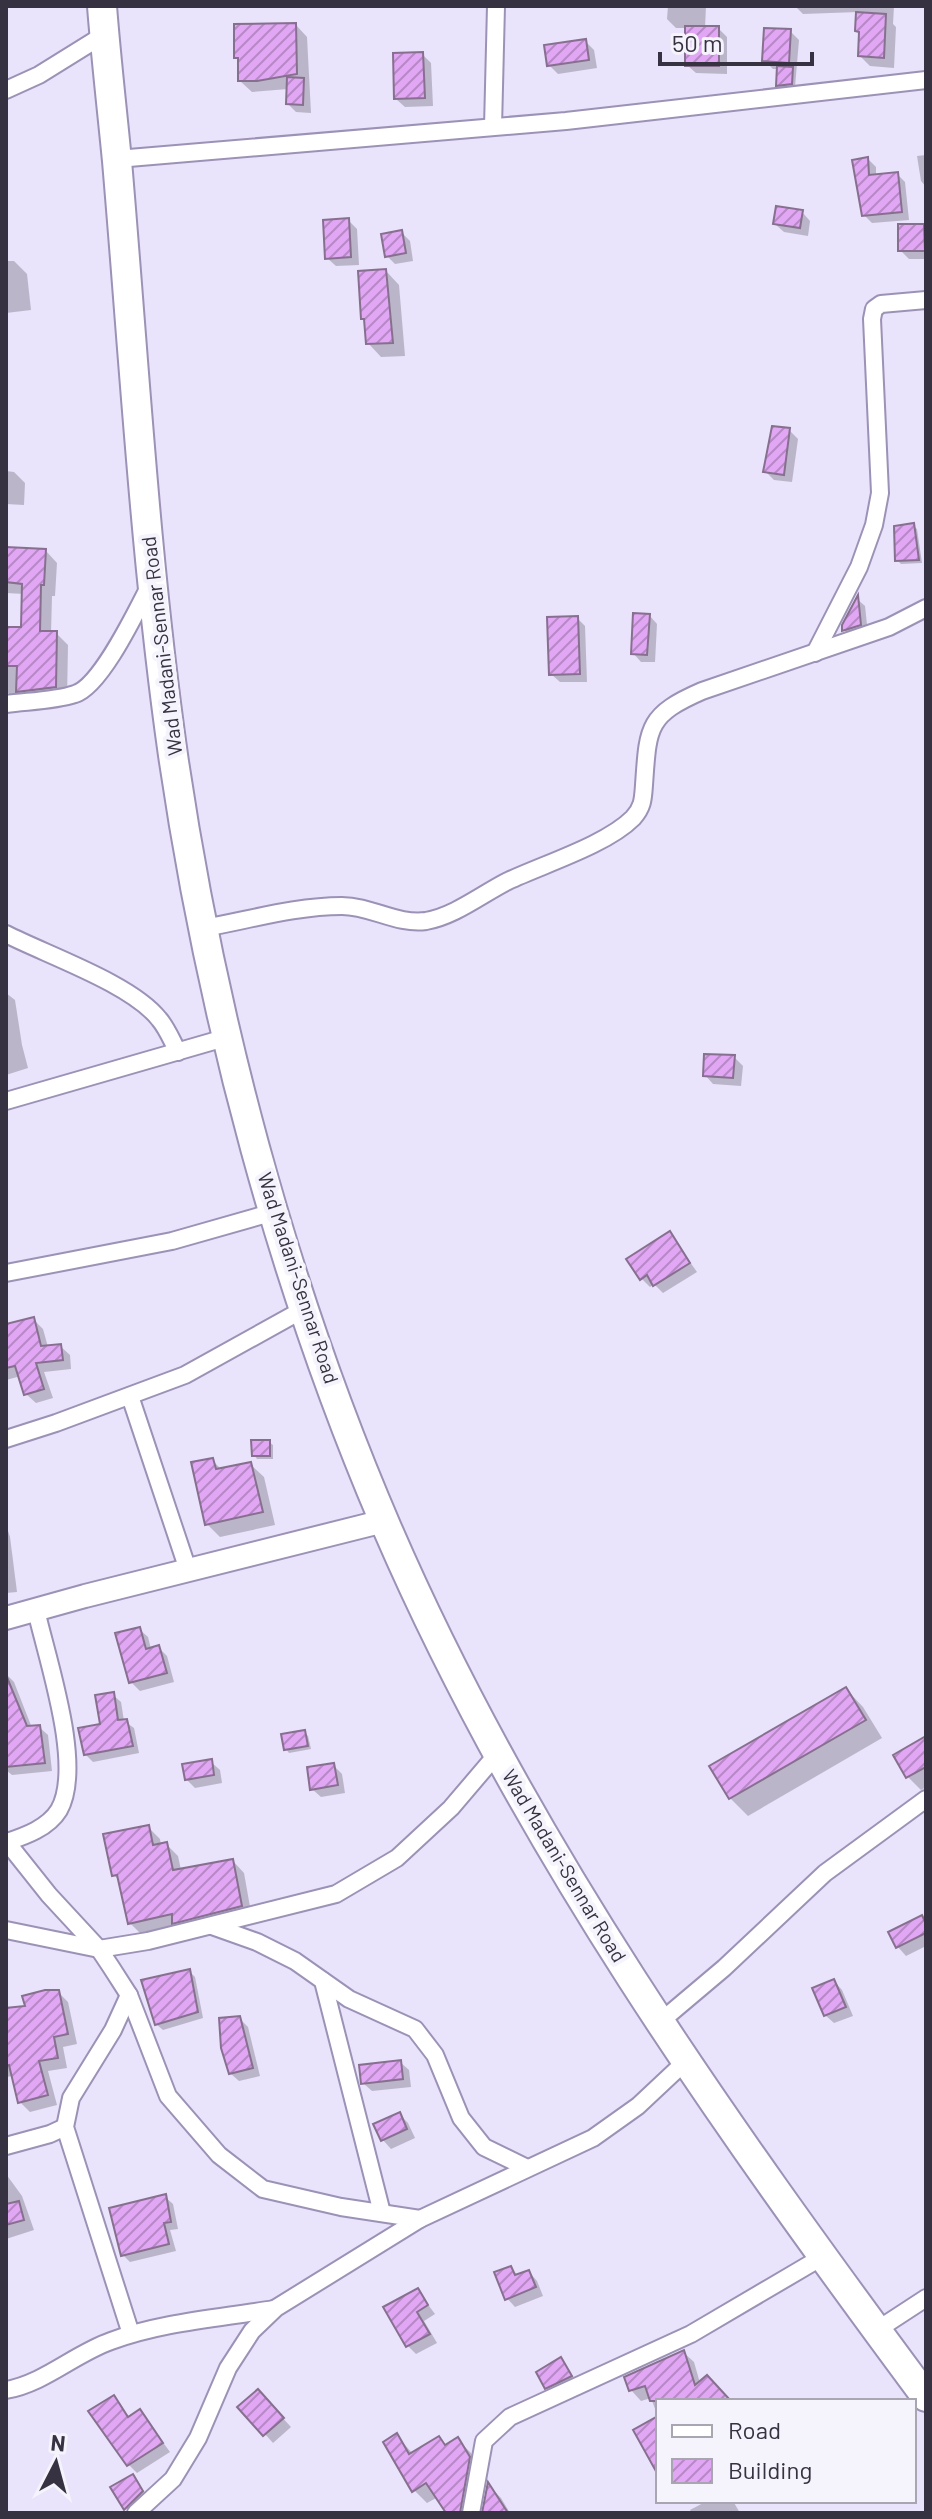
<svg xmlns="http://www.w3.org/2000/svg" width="932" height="2519" font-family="Barlow,sans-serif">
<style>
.shadow{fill:#0003}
.building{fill:url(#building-hatch);stroke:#87708f;stroke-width:2}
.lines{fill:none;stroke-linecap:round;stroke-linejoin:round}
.street-casing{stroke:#9c92b6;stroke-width:20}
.secondary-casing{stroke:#9c92b6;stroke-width:26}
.highway-casing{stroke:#9c92b6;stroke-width:32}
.street{stroke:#fff;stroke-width:16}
.secondary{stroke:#fff;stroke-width:22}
.highway{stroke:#fff;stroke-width:28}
.labels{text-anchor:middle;stroke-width:8;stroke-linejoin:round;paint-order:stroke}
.street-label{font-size:20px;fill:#363241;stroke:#f5f3fb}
</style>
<defs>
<pattern id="building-hatch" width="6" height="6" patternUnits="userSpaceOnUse" patternTransform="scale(2)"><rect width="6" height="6" fill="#e1a6f4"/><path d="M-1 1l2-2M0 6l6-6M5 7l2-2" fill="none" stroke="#b788c7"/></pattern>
</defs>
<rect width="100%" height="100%" fill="#e9e3fb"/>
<g class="shadow">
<polygon points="668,6 706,6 705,28 718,28 727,37 727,74 696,73 687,65 687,28 676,28 667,19"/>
<polygon points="795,6 894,6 893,24 896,27 894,68 870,66 860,56 861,35 857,31 858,12 803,14"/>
<polygon points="296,25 307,37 311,113 296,112 288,104 288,89 252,92 240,81 240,61 236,57"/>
<polygon points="790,31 799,40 795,87 781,89 778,85 779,69 773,69 764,60"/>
<polygon points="585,41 594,50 597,68 558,74 549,65"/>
<polygon points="422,54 431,63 433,106 405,107 396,99"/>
<polygon points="926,155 926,187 921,181 917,156"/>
<polygon points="868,159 876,167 876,176 897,174 905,182 909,220 872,223 864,215"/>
<polygon points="802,212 810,221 808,236 784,232 775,224"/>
<polygon points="348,220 357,229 359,265 336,266 327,258"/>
<polygon points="923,226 926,229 926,259 909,259 900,250"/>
<polygon points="401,232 410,241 413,261 395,264 387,256"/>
<polygon points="6,261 14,261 27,274 31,310 6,313"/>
<polygon points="386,271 399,285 405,356 381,357 368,343 366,322 363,318"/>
<polygon points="789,430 798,439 792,482 774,480 765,471"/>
<polygon points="6,471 14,472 25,483 24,505 6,504"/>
<polygon points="913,526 917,529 922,563 901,564 897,560"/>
<polygon points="6,549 46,551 57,563 55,596 52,596 51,633 56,633 68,645 67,699 17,701 6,691 6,629 23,629 24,594 6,593"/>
<polygon points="857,599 865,606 868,634 853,639 844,630 844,625"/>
<polygon points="649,615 657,624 655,662 641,662 633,653"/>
<polygon points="577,618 585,626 587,682 560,682 551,674"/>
<polygon points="6,993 15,1000 22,1045 28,1068 6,1075"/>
<polygon points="734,1057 743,1066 741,1086 713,1084 705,1075"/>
<polygon points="670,1234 697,1272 663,1293 654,1284 650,1287 641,1278"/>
<polygon points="34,1320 43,1329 48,1347 60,1346 70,1355 71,1369 44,1372 53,1398 36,1403 26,1394 21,1376 6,1380 6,1326"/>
<polygon points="269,1442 273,1445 273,1459 257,1459 254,1455"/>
<polygon points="212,1460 222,1470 250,1464 264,1477 275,1525 220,1537 207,1524"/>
<polygon points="6,1525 10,1537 17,1592 6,1593"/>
<polygon points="139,1629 148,1637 151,1649 158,1647 167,1656 174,1682 140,1691 131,1682"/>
<polygon points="6,1674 14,1682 32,1728 39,1727 48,1735 52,1771 12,1775 6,1770"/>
<polygon points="846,1689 863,1707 882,1738 748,1816 730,1798 712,1766"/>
<polygon points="113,1695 121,1702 124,1721 134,1728 139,1753 93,1762 85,1754 102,1725"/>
<polygon points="304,1732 308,1736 311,1749 289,1753 286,1749"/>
<polygon points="926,1739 926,1787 921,1790 908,1777"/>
<polygon points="211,1762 220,1770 222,1783 195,1788 186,1779"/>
<polygon points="333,1765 342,1774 345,1793 321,1797 312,1789"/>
<polygon points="148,1827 160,1839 161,1845 166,1844 178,1856 181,1870 233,1861 244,1873 252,1918 142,1935 130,1923 121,1882 114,1875"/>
<polygon points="921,1917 926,1922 926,1946 906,1956 898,1947 891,1933"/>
<polygon points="189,1971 195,1977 203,2018 163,2030 156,2024"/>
<polygon points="834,1981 842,1990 853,2016 834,2023 825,2015"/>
<polygon points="58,1992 68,2002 77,2044 63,2047 67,2068 48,2071 57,2105 30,2112 20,2102 13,2076 6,2077 6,2010 28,2008"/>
<polygon points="239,2018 248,2027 260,2076 239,2081 230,2073"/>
<polygon points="400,2062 409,2070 411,2087 372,2091 363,2083"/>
<polygon points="400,2115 408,2123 415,2138 391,2149 383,2140"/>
<polygon points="6,2174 22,2196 34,2230 6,2239"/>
<polygon points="165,2197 173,2204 178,2229 170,2230 176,2251 130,2262 123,2255"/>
<polygon points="510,2268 519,2276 529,2272 537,2281 543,2296 515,2307 507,2298"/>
<polygon points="417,2290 435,2314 424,2321 437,2343 416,2354 408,2346"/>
<polygon points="683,2352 694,2362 700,2383 729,2401 658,2401 658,2417 651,2398 641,2401 631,2390"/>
<polygon points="561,2360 579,2385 555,2396 547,2388"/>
<polygon points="114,2398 130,2418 140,2411 170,2452 137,2473 129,2465"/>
<polygon points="266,2400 291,2427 273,2443 265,2434"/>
<polygon points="397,2436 413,2454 439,2439 447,2446 458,2440 471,2453 482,2472 476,2513 448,2513 438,2497 427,2503 414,2490"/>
<polygon points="133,2477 151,2501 130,2513 113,2488"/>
<polygon points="489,2486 501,2498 510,2513 483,2513"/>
<polygon points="707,2501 733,2501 740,2513 692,2513 690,2510"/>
</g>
<g class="building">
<polygon points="856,12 886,14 884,58 858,56 859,32 855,31"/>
<polygon points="296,23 297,74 257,81 238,81 238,58 234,58 234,24"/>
<rect x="685" y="26" width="34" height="40"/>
<polygon points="764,28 791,29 789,63 762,61"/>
<polygon points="586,39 589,60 547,66 544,45"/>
<polygon points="423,52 425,98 394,99 393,53"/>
<polygon points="777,66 793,67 792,84 776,86"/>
<polygon points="287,77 304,78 303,105 286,104"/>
<polygon points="868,157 869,175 898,172 902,212 862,216 852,160"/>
<polygon points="776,206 803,210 800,228 773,224"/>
<polygon points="349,218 351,257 325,259 323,220"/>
<polygon points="898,224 924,224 925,251 898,251"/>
<polygon points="402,230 406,253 385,257 381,234"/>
<polygon points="386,269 393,343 366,344 364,319 361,319 358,271"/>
<polygon points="772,426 790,428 784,475 763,472"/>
<polygon points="914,523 919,560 895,561 894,526"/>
<polygon points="6,547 46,549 44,585 41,585 40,631 57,631 56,687 16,692 17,666 6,666 6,627 21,627 22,584 6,582"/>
<polygon points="858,595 861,625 842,631 842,625"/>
<polygon points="633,613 650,614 647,655 631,654"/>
<polygon points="578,616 580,674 549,675 547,617"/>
<polygon points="704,1054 735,1055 733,1078 703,1076"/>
<polygon points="670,1231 690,1263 653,1286 647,1275 640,1280 626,1259"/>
<polygon points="34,1317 41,1346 61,1344 63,1360 36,1363 44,1389 24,1395 15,1366 6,1368 6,1324"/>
<polygon points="251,1440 270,1440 270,1456 252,1456"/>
<polygon points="213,1458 216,1469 251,1462 263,1512 205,1525 191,1462"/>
<polygon points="140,1627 146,1649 159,1645 167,1673 129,1683 115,1633"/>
<polygon points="6,1675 27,1726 40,1725 45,1763 6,1767"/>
<polygon points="846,1687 866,1720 729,1799 709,1766"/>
<polygon points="114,1692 118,1720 127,1719 133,1746 84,1755 78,1728 100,1724 95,1695"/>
<polygon points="305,1730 308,1746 284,1750 281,1734"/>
<polygon points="926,1736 926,1767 906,1778 893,1755"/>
<polygon points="212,1759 214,1775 185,1780 182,1764"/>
<polygon points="334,1763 338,1785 310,1790 307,1767"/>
<polygon points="149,1825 153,1845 167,1842 173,1870 233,1859 242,1906 172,1924 172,1914 128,1924 117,1875 112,1876 103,1834"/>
<polygon points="922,1915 926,1924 926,1933 896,1948 888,1932"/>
<polygon points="190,1969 198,2012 155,2025 141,1980"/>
<polygon points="834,1979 846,2007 824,2016 812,1988"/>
<polygon points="45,1990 59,1990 68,2034 54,2037 58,2058 39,2061 48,2095 18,2103 9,2065 6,2066 6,2008 25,2006 22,1996"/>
<polygon points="240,2016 253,2068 229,2074 221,2048 219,2018"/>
<polygon points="401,2060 403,2079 361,2084 359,2065"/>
<polygon points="400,2112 407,2129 381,2141 373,2124"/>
<polygon points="166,2194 171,2222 164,2223 169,2244 121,2256 109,2208"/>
<polygon points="19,2201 24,2220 6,2225 6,2204"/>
<polygon points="511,2266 515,2275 529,2270 536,2287 505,2300 494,2272"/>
<polygon points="418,2288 428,2305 417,2312 430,2334 406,2347 383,2307"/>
<polygon points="684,2350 695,2385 707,2375 731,2401 650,2401 645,2386 629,2391 624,2377"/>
<polygon points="561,2357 572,2376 545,2389 536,2372"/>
<polygon points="258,2389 284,2418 263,2436 237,2407"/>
<polygon points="114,2395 128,2417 140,2409 163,2443 127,2466 88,2411"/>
<polygon points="658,2416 658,2475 633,2430"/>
<polygon points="397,2433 409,2454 439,2436 445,2445 458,2437 470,2457 460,2513 446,2513 426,2483 412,2492 383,2442"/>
<polygon points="133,2474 143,2491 124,2510 110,2487"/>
<polygon points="488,2482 508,2513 482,2513"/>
</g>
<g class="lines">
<defs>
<g id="street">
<polyline points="6,90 39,75 105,34"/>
<polyline points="493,127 496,6"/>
<polyline points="117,159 566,121 926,80"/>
<polyline points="815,653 859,567 874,525 880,493 872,319 874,309 881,304 926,300"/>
<path d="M 6,704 C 28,701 54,701 75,694 C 101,686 136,612 149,587"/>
<path d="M 204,928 C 249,920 296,906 342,906 C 371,906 397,925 426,921 C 455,916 482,894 508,881 C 544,864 606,845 633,818 C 643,807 643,799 644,785 C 648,727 647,715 702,691 L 889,627 L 926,608"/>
<path d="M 6,934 C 47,955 132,984 159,1019 C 167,1028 172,1041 178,1052"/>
<polyline points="6,1101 228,1037"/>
<polyline points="6,1273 172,1241 274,1212"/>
<polyline points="130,1396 188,1570"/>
<polyline points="6,1439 56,1423 185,1375 304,1309"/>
<polyline points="6,1841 49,1895 99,1949 111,1967 129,1995 168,2096 219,2155 263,2189 341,2207 420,2219"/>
<path d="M 7,1842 C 25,1836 48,1828 59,1810 C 84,1766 47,1659 36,1610"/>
<polyline points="212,1926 257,1942 295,1961 349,1999 415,2029 435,2055 461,2118 484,2147 527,2168"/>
<polyline points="6,1930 99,1949 148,1941 336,1894 397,1858 451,1808 497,1754"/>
<polyline points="323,1981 382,2213"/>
<polyline points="129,1995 113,2030 71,2098 65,2127 131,2334"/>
<polyline points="660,2022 724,1968 825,1873 926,1799"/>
<polyline points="6,2146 50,2134 65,2127"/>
<polyline points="877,2330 926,2298"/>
<path d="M 6,2390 C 45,2383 74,2354 111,2341 C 162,2322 221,2318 274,2309"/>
<polyline points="136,2513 173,2479 198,2438 228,2368 252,2331 276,2308 420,2219 593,2138 638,2106 686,2061"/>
<polyline points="471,2513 484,2441 510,2417 691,2334 822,2257"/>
</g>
<polyline id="secondary" points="6,1618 85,1596 384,1521"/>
<path id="highway" d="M 102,6 C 106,58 112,109 117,161 C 134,359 145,558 173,755 C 211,1015 283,1287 387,1528 C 523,1843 723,2123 926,2397"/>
</defs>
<use href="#street" class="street-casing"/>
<use href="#secondary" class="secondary-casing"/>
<use href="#highway" class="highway-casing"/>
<use href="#street" class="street"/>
<use href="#secondary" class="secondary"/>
<use href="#highway" class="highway"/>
</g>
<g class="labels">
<g class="street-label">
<text transform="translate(162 646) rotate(-97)" y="7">Wad Madani-Sennar Road</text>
<text transform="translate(298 1278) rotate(72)" y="7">Wad Madani-Sennar Road</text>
<text transform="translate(564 1866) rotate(59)" y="7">Wad Madani-Sennar Road</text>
</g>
</g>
<rect width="932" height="2519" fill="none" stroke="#363241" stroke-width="16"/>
<rect x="656" y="2399" width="260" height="104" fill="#f5f3fb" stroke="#a9a6b1" stroke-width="2"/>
<rect x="672" y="2425" width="40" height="12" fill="#ffffff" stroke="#a9a6b1" stroke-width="2"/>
<text x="728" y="2439" font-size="24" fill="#363241">Road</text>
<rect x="672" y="2459" width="40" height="24" fill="url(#building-hatch)" stroke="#a9a6b1" stroke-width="2"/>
<text x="728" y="2479" font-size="24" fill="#363241">Building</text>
<g transform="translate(56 2463) rotate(6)" stroke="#f5f3fb" stroke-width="6" paint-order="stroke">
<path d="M0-6L14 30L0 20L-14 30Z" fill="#363241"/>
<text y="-12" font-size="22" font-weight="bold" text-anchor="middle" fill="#363241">N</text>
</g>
<path d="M660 52v12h152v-12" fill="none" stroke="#363241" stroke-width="4"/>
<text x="672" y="52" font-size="24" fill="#363241" stroke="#f5f3fb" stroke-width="6" paint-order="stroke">50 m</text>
</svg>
